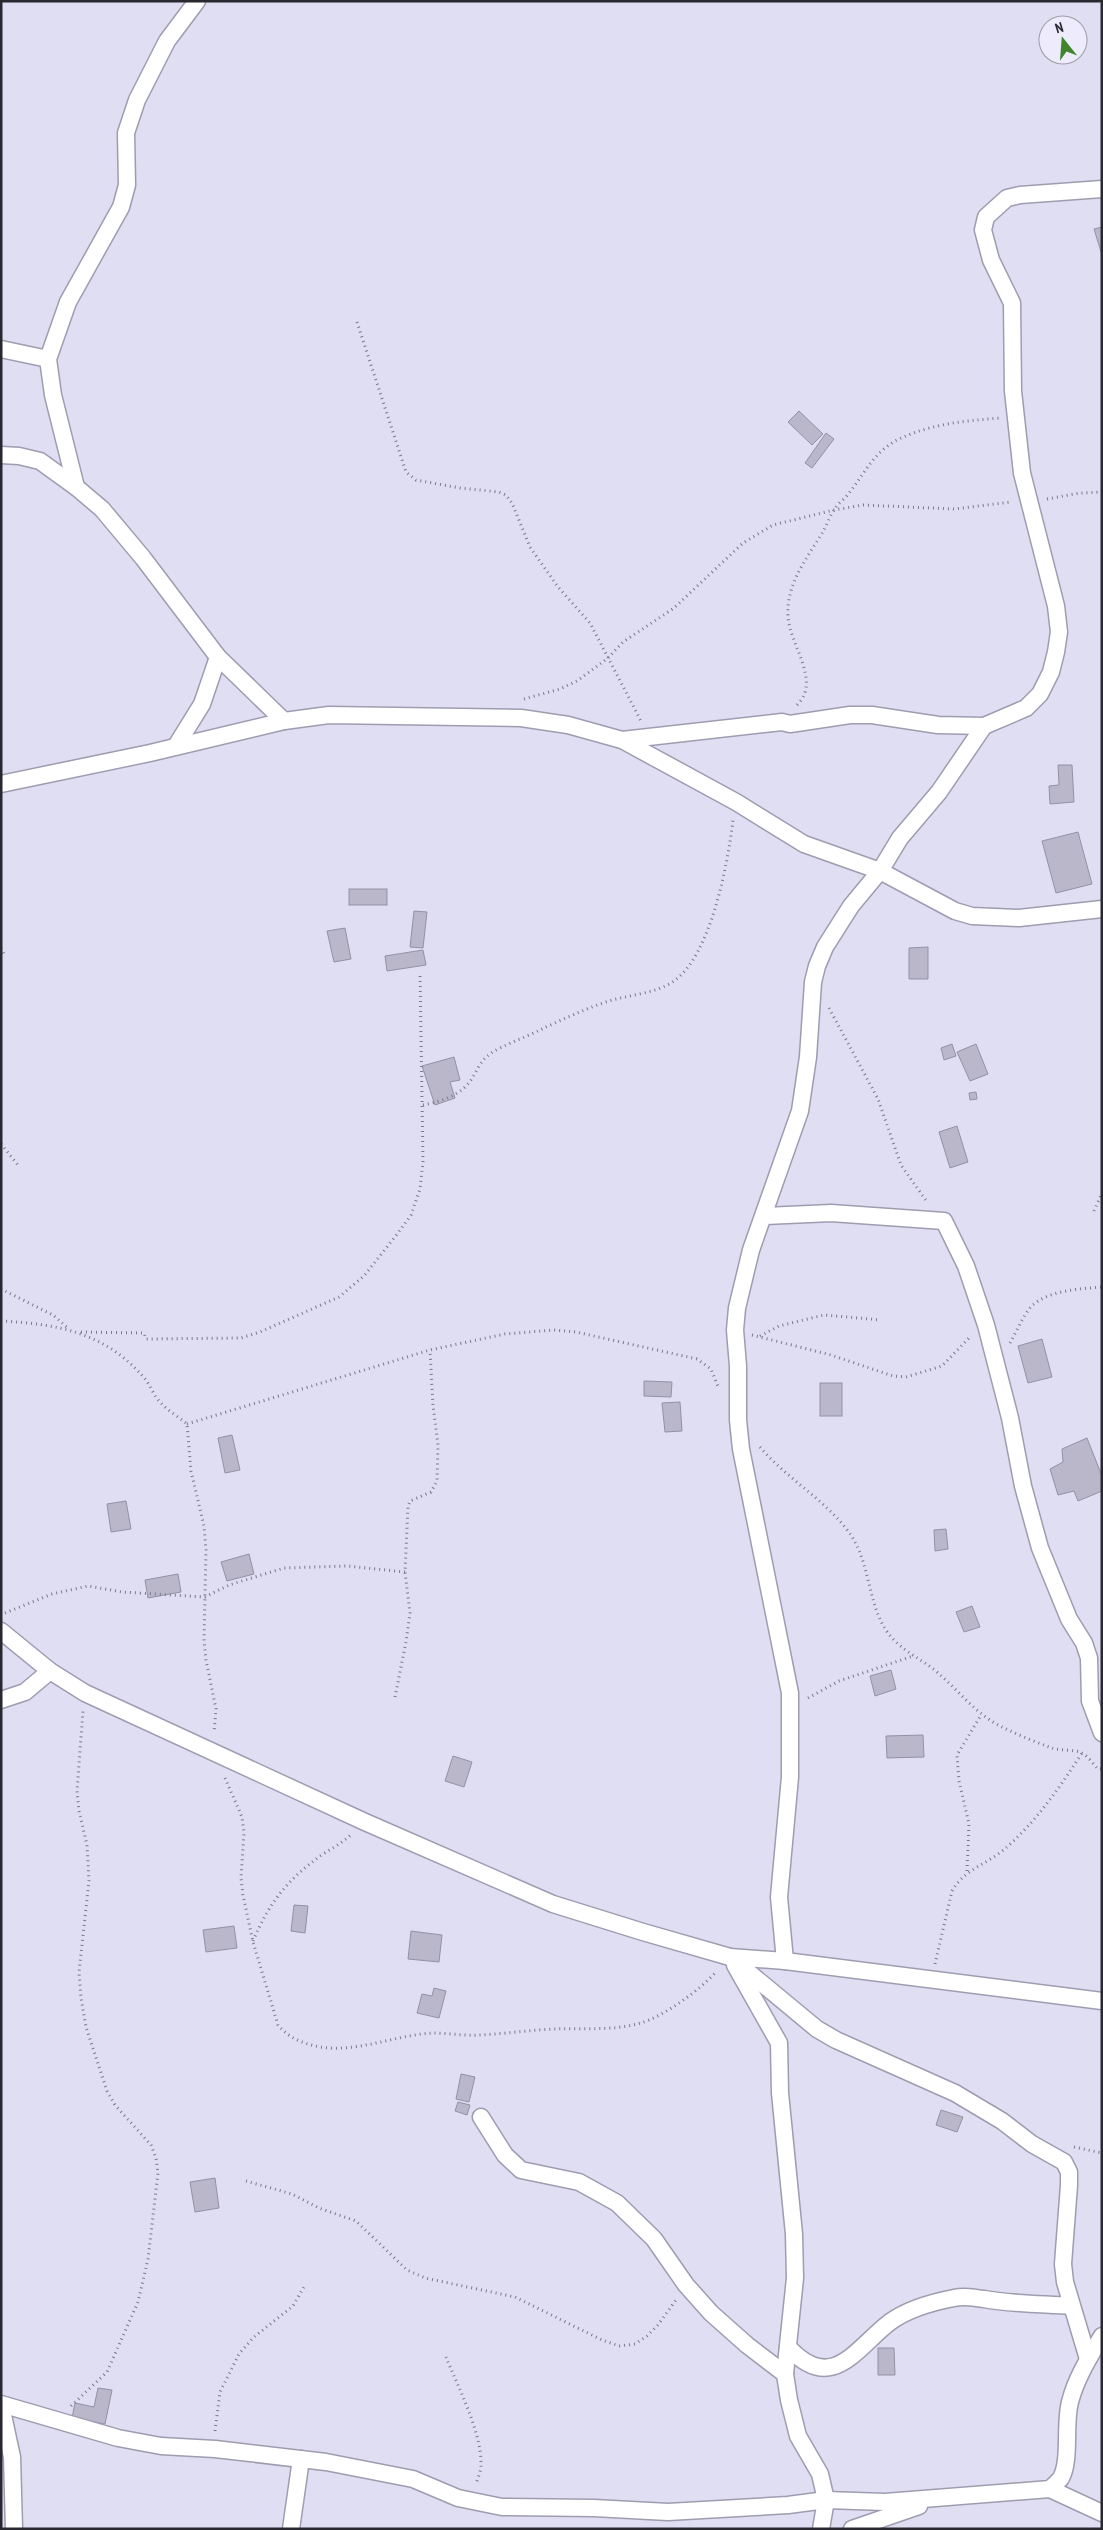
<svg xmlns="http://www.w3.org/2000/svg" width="1103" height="2530" font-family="'PT Sans Narrow',sans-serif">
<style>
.building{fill:#bab7cb;stroke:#9391a4}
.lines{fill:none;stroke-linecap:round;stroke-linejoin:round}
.minor-casing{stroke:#9f9cb0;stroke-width:19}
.path{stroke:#7b7a88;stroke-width:3;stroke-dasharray:1 4;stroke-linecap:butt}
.minor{stroke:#fff;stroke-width:16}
</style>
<rect width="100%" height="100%" fill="#e0def3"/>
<g class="building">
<polygon points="1102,227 1102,255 1094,229"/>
<polygon points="799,411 823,434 812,445 788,422"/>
<polygon points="826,433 834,439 812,468 805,463"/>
<polygon points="1058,765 1072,765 1074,802 1050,804 1049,786 1059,785"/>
<polygon points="1078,832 1092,884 1056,893 1042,841"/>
<rect x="349" y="889" width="38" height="16"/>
<polygon points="414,911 427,912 423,948 410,947"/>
<polygon points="345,928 351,959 334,962 327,931"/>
<polygon points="928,947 928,979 909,979 909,948"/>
<polygon points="423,950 426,965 387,971 385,956"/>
<polygon points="952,1044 956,1056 944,1060 941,1048"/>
<polygon points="976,1044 988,1074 970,1081 957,1052"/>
<polygon points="454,1057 460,1080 450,1082 455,1098 435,1105 422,1066"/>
<polygon points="976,1092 977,1099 970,1100 969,1093"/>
<polygon points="957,1126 968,1162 950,1168 939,1132"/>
<polygon points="1042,1339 1052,1377 1028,1383 1018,1346"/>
<polygon points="644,1381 672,1382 671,1397 644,1396"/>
<rect x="820" y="1383" width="22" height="33"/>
<polygon points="680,1402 682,1431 665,1432 662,1403"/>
<polygon points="232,1435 240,1470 225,1473 218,1438"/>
<polygon points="1087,1438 1102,1476 1102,1491 1078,1501 1074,1491 1058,1495 1050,1469 1063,1462 1062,1449"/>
<polygon points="126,1501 131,1529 111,1532 107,1504"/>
<polygon points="946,1529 948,1549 935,1551 934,1530"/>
<polygon points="249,1554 254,1574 227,1581 221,1562"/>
<polygon points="178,1574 181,1592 148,1598 145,1580"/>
<polygon points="972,1606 980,1627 964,1632 956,1612"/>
<polygon points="891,1670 896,1689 875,1696 870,1676"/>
<polygon points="923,1735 924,1757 887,1758 886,1736"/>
<polygon points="453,1756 472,1762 464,1787 445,1781"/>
<polygon points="294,1905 308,1906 305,1933 291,1931"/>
<polygon points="234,1926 237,1948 206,1952 203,1930"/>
<polygon points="411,1931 442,1935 439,1962 408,1959"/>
<polygon points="434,1988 446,1991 439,2018 417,2013 422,1994 432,1996"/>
<polygon points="461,2074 475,2077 469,2102 456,2099"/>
<polygon points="458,2102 470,2105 467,2115 455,2111"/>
<polygon points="941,2110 963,2117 957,2132 936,2125"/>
<polygon points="215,2178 219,2208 195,2212 190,2182"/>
<polygon points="878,2348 894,2348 895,2375 878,2375"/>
<polygon points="98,2388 112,2390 105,2424 72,2418 75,2403 94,2407"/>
</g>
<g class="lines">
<defs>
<g id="minor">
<polyline points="1,349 48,359"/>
<polyline points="1,455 19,456 40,461 76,487 102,509 143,558 218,657 284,721"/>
<polyline points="76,487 53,395 48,359 68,302 121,207 127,185 126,133 137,100 167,41 197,1"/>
<polyline points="622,740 782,722 790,724 850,715 872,715 938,725 984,726 1026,708 1040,694 1051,672 1056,652 1059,632 1056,606 1022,473 1013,391 1012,303 991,260 983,230 986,217 1007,198 1020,195 1102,189"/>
<polyline points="176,746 202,704 218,657"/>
<polyline points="1,784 150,753 284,721 329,715 521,718 568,725 622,740 736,802 804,844 880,871 955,911 972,916 1019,918 1102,909"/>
<polyline points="765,1216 831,1213 944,1221 966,1266 986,1325 1010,1418 1023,1486 1040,1548 1069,1619 1084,1643 1089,1658 1090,1701 1102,1733"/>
<polyline points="1,1631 50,1671 85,1693 365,1822 553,1904 643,1932 730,1957 785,1961 1102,2001"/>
<polyline points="1,1700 25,1692 50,1671"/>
<polyline points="730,1957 817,2029 836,2040 955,2093 1002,2121 1032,2144 1064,2162 1069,2172 1069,2185 1063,2264 1065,2282 1088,2359"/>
<polyline points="785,1961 779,1897 790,1777 790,1693 741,1449 738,1420 738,1366 735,1330 737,1308 751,1250 800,1111 808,1057 813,982 817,966 825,947 851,906 880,871 900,838 939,792 984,726"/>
<polyline points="735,1965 779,2043 780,2093 794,2234 795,2278 785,2374 789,2400 798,2436 820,2474 826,2500 821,2529"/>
<polyline points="481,2117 505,2155 521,2170 579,2182 617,2203 654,2239 686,2285 711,2313 747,2345 785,2374"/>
<path d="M 788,2347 C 832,2395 856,2348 890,2322 C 908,2309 933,2302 954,2298 C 966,2295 973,2298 984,2299 C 1012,2304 1042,2304 1071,2306"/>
<path d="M 1,2404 L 118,2438 L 161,2446 L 215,2449 L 326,2462 L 413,2479 L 458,2498 L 502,2507 L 594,2508 L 668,2512 L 788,2505 L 826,2500 L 885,2502 L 1050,2489 C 1053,2486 1058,2482 1061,2478 C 1071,2460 1064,2424 1070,2402 C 1076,2378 1090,2356 1102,2336"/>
<polyline points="1,2406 12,2457 14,2529"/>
<polyline points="1050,2489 1102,2513"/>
<polyline points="291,2529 301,2459"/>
<polyline points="852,2529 919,2506"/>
</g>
</defs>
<use href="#minor" class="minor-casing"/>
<g class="path">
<polyline points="357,322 406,472 416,480 460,488 499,492 506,495 512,503 530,547 558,587 590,623 641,721"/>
<polyline points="1047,499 1080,493 1102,492"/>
<polyline points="524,699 560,689 577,681 608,658 623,642 674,608 743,543 773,525 834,510 863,505 954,509 1011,502"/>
<path d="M 797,705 C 822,681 789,644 788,616 C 786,583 808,557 824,530 C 827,524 830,516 834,510 C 838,503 845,499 849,493 C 865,473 873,453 897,440 C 930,424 963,421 1000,418"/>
<polyline points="1,948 4,954"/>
<polyline points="829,1008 878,1099 901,1165 927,1202"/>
<path d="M 423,1105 C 437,1102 453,1098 464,1088 C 479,1074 475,1061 498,1049 C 514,1041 531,1035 546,1027 C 566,1018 585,1009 606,1002 C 626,995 656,994 674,981 C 711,955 728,863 733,820"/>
<polyline points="1,1144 18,1165"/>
<polyline points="1094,1211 1102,1193"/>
<polyline points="1,1289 53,1315 69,1329"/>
<path d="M 1,1321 C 59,1324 107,1333 146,1380 C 151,1387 154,1396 160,1402 C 168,1411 179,1417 187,1424 L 191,1471 L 204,1526 L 206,1550 L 204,1639 L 206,1660 L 216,1709 L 214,1733"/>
<polyline points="81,1332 144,1333 146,1339 241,1338 260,1332 339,1297 364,1276 398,1233 411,1215 420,1189 423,1162 420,973"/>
<polyline points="752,1335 831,1355 893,1376 906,1377 942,1366 970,1337"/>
<polyline points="760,1336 779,1326 824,1315 881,1320"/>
<path d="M 1010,1343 C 1016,1332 1022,1319 1029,1309 C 1045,1290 1079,1289 1102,1287"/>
<polyline points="187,1424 430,1350 505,1334 554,1330 576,1332 697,1359 711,1369 719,1389"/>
<path d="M 760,1447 C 786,1478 823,1498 848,1531 C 874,1565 865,1614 897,1643 C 910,1655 924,1661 937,1672 C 958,1690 975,1713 1000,1726 C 1016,1734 1035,1742 1052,1748 C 1061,1751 1074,1749 1082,1753 C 1088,1756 1093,1764 1098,1769 L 1102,1769"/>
<polyline points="5,1613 52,1594 88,1586 122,1592 205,1597 229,1585 284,1568 347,1566 405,1572"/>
<polyline points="395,1697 406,1642 410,1613 405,1572 408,1506 410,1501 431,1492 437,1481 438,1445 433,1406 430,1350"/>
<polyline points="808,1698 839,1681 913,1656"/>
<path d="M 225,1778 L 242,1817 L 244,1833 L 241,1878 L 243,1895 L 253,1942 L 278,2025 C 290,2040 309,2046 328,2048 C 365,2050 397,2035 433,2033 C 448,2033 464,2036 479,2035 C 504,2034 529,2030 554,2029 C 583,2028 613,2031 641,2023 C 664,2016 700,1990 716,1972"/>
<polyline points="967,1871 969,1824 959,1781 957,1755 981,1715"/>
<path d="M 253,1941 C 270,1901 288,1879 323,1854 C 333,1848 343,1842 352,1834"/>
<path d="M 935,1964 L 952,1891 C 965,1868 989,1864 1008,1846 C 1038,1819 1060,1787 1082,1753"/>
<polyline points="1074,2147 1102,2153"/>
<polyline points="246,2181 292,2194 319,2208 356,2221 407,2270 425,2278 515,2297 602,2340 619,2346 635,2344 647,2336 658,2325 676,2300"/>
<path d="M 446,2357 C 458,2387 482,2433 481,2465 C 481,2471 478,2478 476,2484"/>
<polyline points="71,2406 107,2372 138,2302 148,2259 158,2173 156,2158 151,2145 115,2105 107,2091 86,2027 81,1998 79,1972 89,1881 87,1845 79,1811 77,1791 83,1711"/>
<polyline points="215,2431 220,2392 239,2354 254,2337 293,2306 305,2285"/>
</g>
<use href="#minor" class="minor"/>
</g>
<rect width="1103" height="2530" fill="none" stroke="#292830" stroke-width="5"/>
<g transform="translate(1063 40) rotate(343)"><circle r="24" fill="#eeebfd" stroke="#9f9dab"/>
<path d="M0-4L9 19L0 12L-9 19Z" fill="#3e852b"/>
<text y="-8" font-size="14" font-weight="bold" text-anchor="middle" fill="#292830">N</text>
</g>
</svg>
